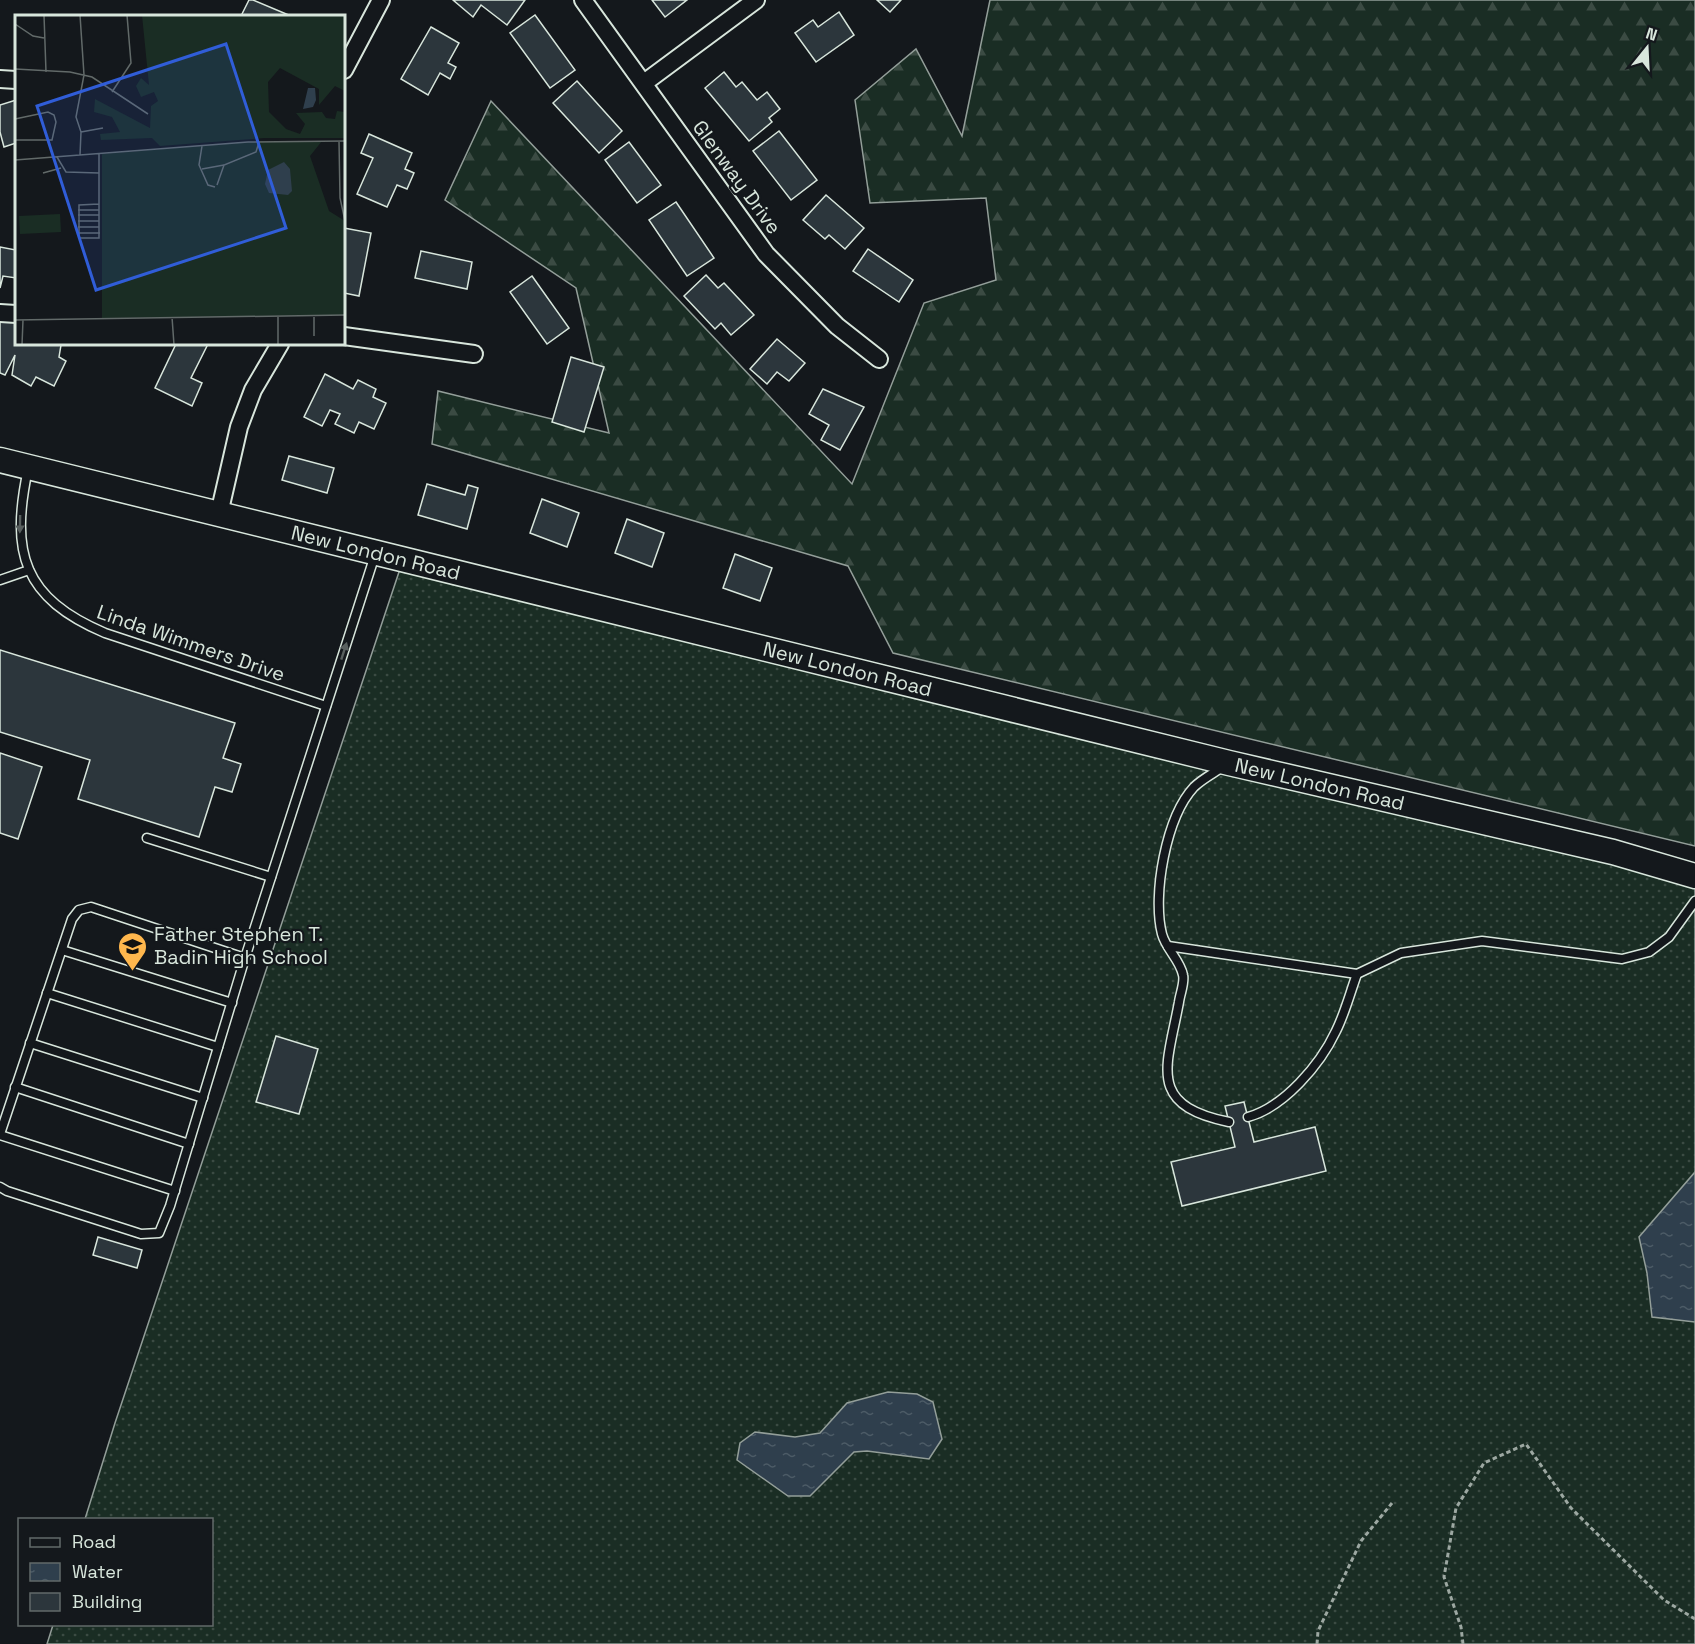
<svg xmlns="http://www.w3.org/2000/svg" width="1695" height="1644" font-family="'Space Grotesk',sans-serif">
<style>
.grass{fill:url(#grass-dots);stroke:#939e99;stroke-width:1.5}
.forest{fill:url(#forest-firs);stroke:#939e99;stroke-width:1.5}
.water{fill:url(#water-ripples);stroke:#939e99;stroke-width:1.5}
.building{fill:#2c363c;stroke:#d8e6dc;stroke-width:1.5}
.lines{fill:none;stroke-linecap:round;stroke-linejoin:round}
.lane-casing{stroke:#d8e6dc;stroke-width:11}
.street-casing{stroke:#d8e6dc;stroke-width:20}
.secondary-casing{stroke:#d8e6dc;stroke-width:27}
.path{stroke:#9da8a2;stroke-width:3;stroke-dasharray:4.5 3;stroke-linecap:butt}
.lane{stroke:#14181c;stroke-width:8}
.street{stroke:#14181c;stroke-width:16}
.secondary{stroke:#14181c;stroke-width:24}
.oneway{fill:#59605f}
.labels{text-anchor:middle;stroke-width:4.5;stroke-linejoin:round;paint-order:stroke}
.street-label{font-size:20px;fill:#d8e6dc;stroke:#14181c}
.poi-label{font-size:20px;fill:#d8e6dc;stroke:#14181c;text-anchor:start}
.inset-road{fill:none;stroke:#626a69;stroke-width:1.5}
.view{fill:#305dd8;fill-opacity:0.15;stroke:#305dd8;stroke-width:3}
.inset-edge{fill:none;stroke:#d8e6dc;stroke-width:3}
</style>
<defs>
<pattern id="grass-dots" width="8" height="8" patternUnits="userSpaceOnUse" patternTransform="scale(1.5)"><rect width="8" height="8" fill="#1a2d24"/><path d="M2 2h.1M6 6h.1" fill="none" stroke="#3b4b43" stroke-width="1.8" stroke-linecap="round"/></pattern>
<pattern id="forest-firs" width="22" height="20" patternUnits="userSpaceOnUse" patternTransform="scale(1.5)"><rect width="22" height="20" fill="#1a2d24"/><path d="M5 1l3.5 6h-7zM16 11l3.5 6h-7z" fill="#3b4b43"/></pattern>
<pattern id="water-ripples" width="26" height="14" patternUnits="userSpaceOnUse" patternTransform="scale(1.5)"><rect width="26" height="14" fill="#2f3f4d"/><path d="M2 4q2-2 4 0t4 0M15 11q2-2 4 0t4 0" fill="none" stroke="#4c5b66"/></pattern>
</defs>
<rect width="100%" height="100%" fill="#14181c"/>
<polygon class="grass" points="403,560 1695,876 1695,1644 47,1644 53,1625 212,1624 212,1520 85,1519 115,1423"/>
<polygon class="forest" points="990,0 1695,0 1695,846 893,653 848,566 432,444 438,391 609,433 576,288 445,200 491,101 852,484 924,303 996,280 986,198 870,203 855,100 916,49 962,136"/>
<g class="water">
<polygon points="1695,1172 1695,1322 1652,1317 1647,1273 1639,1237"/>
<polygon points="888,1392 917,1394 933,1402 942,1439 929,1459 867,1451 854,1452 810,1496 788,1496 737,1460 740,1443 755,1432 795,1437 820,1433 847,1403"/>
</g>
<g class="building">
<polygon points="249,0 253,0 291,16 241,16"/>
<polygon points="453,0 525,0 507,25 481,5 473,17"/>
<polygon points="652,0 687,0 665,17"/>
<polygon points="877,0 901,0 890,12"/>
<polygon points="839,12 854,35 816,62 795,33 813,20 818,27"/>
<polygon points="535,15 575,70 550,88 510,33"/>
<polygon points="431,27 459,43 448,63 456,67 450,79 440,73 428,95 401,79"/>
<polygon points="724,72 736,87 742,82 757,100 767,92 780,109 769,118 772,122 749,141 705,88"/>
<polygon points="577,81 622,131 599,153 553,103"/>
<polygon points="16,100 16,143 4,147 0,132 0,105"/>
<polygon points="779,131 817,180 791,200 753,151"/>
<polygon points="369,134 412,153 405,169 414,173 407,189 397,185 387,207 357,194 373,158 361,153"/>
<polygon points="629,142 661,185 637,203 605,160"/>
<polygon points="826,195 864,228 845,249 829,235 825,239 803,220"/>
<polygon points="676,202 714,258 687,276 649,220"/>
<polygon points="344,228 371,233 359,296 344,293"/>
<polygon points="0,247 16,250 16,278 3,276 0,288"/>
<polygon points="868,249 913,280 899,302 853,271"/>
<polygon points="421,251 472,262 467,289 415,278"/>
<polygon points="706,275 718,288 724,283 754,315 731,335 721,323 715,329 684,296"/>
<polygon points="532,276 569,328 547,344 510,292"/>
<polygon points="0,317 16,321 16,344 61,345 59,357 66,361 54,386 36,377 31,386 12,375 15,355 5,375 0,373"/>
<polygon points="777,339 805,363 789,381 777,372 767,384 750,369"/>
<polygon points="176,344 208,344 191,378 202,383 192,406 155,388"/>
<polygon points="571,357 604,367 584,432 552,422"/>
<polygon points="325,374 353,389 358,380 376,389 373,397 386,403 374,429 359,422 354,433 335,424 340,414 330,410 322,426 304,417"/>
<polygon points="823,389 864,407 840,450 821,440 829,425 809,414"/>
<polygon points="289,456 334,468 327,493 282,480"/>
<polygon points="427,484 465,495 468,485 478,488 467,529 418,515"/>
<polygon points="542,499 579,513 567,547 530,533"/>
<polygon points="627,519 664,533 652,567 615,553"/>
<polygon points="735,554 772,568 760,601 723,588"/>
<polygon points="0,650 235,723 223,758 241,764 232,792 215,787 199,837 78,799 90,760 0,732"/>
<polygon points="0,753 42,767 18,839 0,833"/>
<polygon points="276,1036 318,1049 299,1114 256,1102"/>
<polygon points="1244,1102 1254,1142 1315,1127 1326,1171 1182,1206 1171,1162 1235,1147 1225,1106"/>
<polygon points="98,1237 142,1250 137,1268 93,1255"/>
</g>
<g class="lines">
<defs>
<g id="lane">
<path d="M 28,469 C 10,553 23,598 105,633 L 326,706"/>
<polyline points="0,580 29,570"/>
<path d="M 1224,766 C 1214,773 1202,779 1194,787 C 1166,817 1152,895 1162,934 C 1166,949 1180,960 1183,975 C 1185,982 1180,994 1179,1002 C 1167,1067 1146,1105 1229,1122"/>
<polyline points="147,838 271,877"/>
<polyline points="1168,946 1357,974"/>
<polyline points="62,950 232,1003"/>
<polyline points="47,993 218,1047"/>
<polyline points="30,1043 203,1098"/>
<polyline points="15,1087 189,1144"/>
<path d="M 1248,1117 C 1284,1107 1320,1065 1336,1031 C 1345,1013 1350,993 1357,974 L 1401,953 L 1482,941 L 1622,959 L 1649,952 L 1669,937 L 1695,901"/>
<polyline points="0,1134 72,919 79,910 91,907 245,958"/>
<polyline points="0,1135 175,1191"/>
<polyline points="0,1187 7,1191 141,1234 159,1233 170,1206 245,958 375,555"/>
</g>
<g id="street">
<polyline points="583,0 766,254 837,326 879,359"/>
<polyline points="344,70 381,0"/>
<polyline points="0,79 16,80"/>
<polyline points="644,83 756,0"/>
<polyline points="0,313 16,314"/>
<polyline points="344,336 474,354"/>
<polyline points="219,514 239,427 253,390 280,344"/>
</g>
<g id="secondary">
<path id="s1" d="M 0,460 L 1229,763 L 1613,852 L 1695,876"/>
</g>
</defs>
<use href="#lane" class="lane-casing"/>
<use href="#street" class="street-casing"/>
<use href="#secondary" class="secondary-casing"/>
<g class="path">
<polyline points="1317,1644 1318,1631 1361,1541 1392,1503"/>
<polyline points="1463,1644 1461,1627 1444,1577 1456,1508 1484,1463 1526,1444 1571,1508 1664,1600 1695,1619"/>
</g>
<use href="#lane" class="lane"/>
<use href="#street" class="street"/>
<use href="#secondary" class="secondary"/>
</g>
<defs><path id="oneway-solid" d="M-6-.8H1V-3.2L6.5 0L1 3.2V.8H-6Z" transform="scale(1.5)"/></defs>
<g class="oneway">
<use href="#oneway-solid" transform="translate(20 524) rotate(91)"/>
<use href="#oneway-solid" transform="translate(344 651) rotate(-72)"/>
</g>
<defs>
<symbol id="school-pin" viewBox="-11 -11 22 30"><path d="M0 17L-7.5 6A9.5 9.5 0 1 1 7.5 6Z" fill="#ffb74d" stroke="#14181c"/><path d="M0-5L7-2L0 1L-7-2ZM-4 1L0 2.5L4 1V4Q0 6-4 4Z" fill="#111"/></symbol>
</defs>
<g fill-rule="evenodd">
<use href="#school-pin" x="116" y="930" width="33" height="45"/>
</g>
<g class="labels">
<g class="street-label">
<text transform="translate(737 177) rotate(54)" y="7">Glenway Drive</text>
<text dy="7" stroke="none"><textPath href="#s1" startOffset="387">New London Road</textPath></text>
<text transform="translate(191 643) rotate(19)" y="7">Linda Wimmers Drive</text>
<text dy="7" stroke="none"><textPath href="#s1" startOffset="873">New London Road</textPath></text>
<text dy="7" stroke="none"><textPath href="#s1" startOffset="1359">New London Road</textPath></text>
</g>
<g class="poi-label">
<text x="154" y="941">Father Stephen T.<tspan x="154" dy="23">Badin High School</tspan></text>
</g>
</g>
<g transform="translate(15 15)">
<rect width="330" height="330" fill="#14181c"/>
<path d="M 307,126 L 295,141 L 314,196 L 330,206 L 330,300 L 87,303 L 87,139 L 233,127 Z" fill="#1a2d24"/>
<path d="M 127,0 L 330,0 L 330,76 L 320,71 L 304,90 L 304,74 L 265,53 L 253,67 L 254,97 L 271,114 L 285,119 L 290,109 L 281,98 L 307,97 L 311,103 L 320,104 L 322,96 L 330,97 L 330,123 L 250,123 L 145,131 L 137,123 L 86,125 L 85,119 L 105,117 L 97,102 L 79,97 L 80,84 L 135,113 L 136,91 L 143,86 L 139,77 L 126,82 L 121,71 L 126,63 L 134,70 Z" fill="#1a2d24"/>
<path d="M 45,199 L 46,217 L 5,219 L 4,201 Z" fill="#1a2d24"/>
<path d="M 293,73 L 300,73 L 301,85 L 298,92 L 288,94 ZM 269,147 L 275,154 L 277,176 L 273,180 L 254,178 L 250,169 L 253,155 Z" fill="#2f3f4d"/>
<path class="inset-road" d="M 29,0 L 31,57M 0,9 L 18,21 L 29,23M 0,54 L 55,57 L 77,62 L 133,99M 97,77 L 116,48 L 112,0M 0,104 L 33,97 L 39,100 L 41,107 L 37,125 L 0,125M 66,117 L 88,113M 324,126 L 325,183 L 330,206M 187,131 L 184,150 L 193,170 L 200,172M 84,139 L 84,223 L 64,223 L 64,190 L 84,189M 65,140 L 66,117 L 61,102 L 69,60 L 65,0M 42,142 L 51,157 L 84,158M 0,145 L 233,127 L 330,126M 187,154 L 209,150M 28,158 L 46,153M 202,170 L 209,150 L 241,137 L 244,127M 63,195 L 84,195M 63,200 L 84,200M 63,206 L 84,206M 63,212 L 84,212M 63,218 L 85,218M 263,301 L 263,330M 157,302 L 159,330M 0,305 L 330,300M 299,321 L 299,300M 7,330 L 8,305"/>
<path class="view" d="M 211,29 L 271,213 L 81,275 L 22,91 Z"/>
<rect width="330" height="330" class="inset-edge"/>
</g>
<rect x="18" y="1518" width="195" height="108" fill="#14181c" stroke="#626a69" stroke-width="1.5"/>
<rect x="30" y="1538" width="30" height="9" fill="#14181c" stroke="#626a69" stroke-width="1.5"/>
<text x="72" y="1548" font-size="18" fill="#d8e6dc">Road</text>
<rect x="30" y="1563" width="30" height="18" fill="url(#water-ripples)" stroke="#626a69" stroke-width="1.5"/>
<text x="72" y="1578" font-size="18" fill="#d8e6dc">Water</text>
<rect x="30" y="1593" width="30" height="18" fill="#2c363c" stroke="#626a69" stroke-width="1.5"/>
<text x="72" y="1608" font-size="18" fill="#d8e6dc">Building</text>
<g transform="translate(1647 48) rotate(18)" stroke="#14181c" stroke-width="4.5" paint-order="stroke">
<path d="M0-4.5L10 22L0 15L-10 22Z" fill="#d8e6dc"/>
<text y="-9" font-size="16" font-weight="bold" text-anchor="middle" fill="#d8e6dc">N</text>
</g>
</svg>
